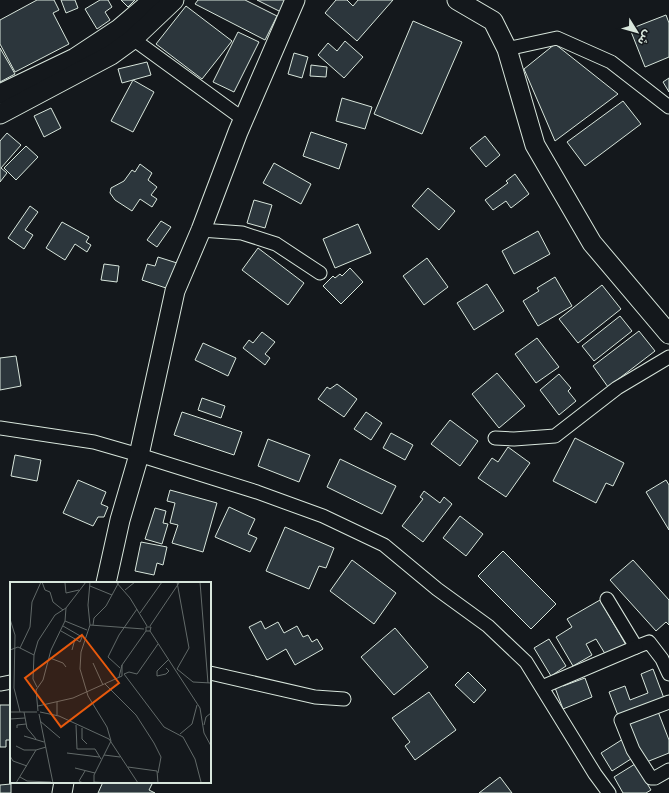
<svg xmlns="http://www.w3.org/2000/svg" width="669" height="793" font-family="'Varela Round','Noto Sans Arabic',sans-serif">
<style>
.building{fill:#2c363c;stroke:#d8e6dc}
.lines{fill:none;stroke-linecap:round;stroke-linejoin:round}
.street-casing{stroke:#d8e6dc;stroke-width:15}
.secondary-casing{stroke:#d8e6dc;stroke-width:21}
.street{stroke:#14181c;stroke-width:13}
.secondary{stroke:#14181c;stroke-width:19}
.inset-road{fill:none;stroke:#626a69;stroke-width:1}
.view{fill:#e8590c;fill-opacity:0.15;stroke:#e8590c;stroke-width:2}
.inset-edge{fill:none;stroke:#d8e6dc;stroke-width:2}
</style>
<rect width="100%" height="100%" fill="#14181c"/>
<g class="building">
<polygon points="37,0 54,0 59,10 53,13 69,44 15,72 0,44 0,20"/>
<polygon points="61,0 75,0 78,8 66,13"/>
<polygon points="100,0 108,0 112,7 105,12 110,20 97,29 85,9"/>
<polygon points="121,0 135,0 128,7"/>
<polygon points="198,0 245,0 277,16 265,40 195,4"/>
<polygon points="257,0 287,0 281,12"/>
<polygon points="336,0 347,0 353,6 358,0 393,0 357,41 325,13"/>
<polygon points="186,6 232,41 202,79 156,44"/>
<polygon points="666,15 669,23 669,57 645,67 630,29"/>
<polygon points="413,21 462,42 422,134 374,114"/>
<polygon points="238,32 259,42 234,92 213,82"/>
<polygon points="345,41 363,57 344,78 318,55 328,43 337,51"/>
<polygon points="555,44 618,94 555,141 524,69"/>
<polygon points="0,48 15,74 0,82"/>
<polygon points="294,53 308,57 302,78 288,74"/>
<polygon points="147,62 151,75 122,83 118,69"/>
<polygon points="311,65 327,67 326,77 310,76"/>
<polygon points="669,78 669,92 663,82"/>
<polygon points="133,80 154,92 133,132 111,121"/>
<polygon points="342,98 372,107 365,129 336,121"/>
<polygon points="623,101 641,124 585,166 567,142"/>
<polygon points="51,108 61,128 44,137 34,116"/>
<polygon points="311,132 347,144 339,169 303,156"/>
<polygon points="7,133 21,145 1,168 7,173 0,182 0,141"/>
<polygon points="485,136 500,155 486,167 470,148"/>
<polygon points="26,146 38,157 16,180 4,168"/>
<polygon points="274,163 311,184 301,204 263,183"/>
<polygon points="140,164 152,173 148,180 157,187 151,195 157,199 152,207 140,199 132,211 115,200 110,193 111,188 124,181 132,170 135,172"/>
<polygon points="515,174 529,194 511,208 506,201 493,210 485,200 508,183 506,181"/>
<polygon points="428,188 455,211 439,230 412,206"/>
<polygon points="254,200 272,205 265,228 247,223"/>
<polygon points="30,206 38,212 25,230 33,235 24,249 8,238"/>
<polygon points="161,221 171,227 157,247 147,240"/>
<polygon points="62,222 89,237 86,242 91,245 87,252 75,244 65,260 46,248"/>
<polygon points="358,224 371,253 335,268 323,239"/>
<polygon points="538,231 550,254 514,274 502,251"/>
<polygon points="258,248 304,283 288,305 242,270"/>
<polygon points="158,257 177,263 169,289 142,280 147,264 155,266"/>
<polygon points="427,258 448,287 424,305 403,276"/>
<polygon points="104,264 119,266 117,282 101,280"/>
<polygon points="350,268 363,282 341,304 323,286 333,276 335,278 340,274 342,276"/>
<polygon points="555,277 572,306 538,326 523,301 539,291 537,288"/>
<polygon points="487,284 504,311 474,330 457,303"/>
<polygon points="602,285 621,309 578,343 559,319"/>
<polygon points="620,316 632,331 594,361 582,346"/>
<polygon points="639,331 655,351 608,387 593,366"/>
<polygon points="262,332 275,342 265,354 270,358 265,365 243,348 249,340 253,343"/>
<polygon points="537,338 559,367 536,383 515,354"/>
<polygon points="203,343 236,358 228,376 195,360"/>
<polygon points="16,356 21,386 0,390 0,358"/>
<polygon points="497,373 525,406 499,428 472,394"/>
<polygon points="559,374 571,388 568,391 576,401 559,415 540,390"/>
<polygon points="337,384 357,399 344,417 318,399 327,387 330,389"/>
<polygon points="202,398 225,406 221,418 198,410"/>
<polygon points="182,412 242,432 234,455 174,435"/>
<polygon points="366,412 382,423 371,440 354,429"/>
<polygon points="450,420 478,441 460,466 431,444"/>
<polygon points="391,433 413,445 405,460 383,448"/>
<polygon points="575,438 624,463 613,486 606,483 596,503 553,481"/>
<polygon points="268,439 310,455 299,482 258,466"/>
<polygon points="508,447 530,463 506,497 478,478 492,458 498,462"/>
<polygon points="15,455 41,460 37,481 11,476"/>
<polygon points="340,459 396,486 382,514 327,487"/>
<polygon points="78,480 106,492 101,504 108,507 104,517 98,517 93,526 63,513"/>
<polygon points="666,480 669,485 669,530 646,492"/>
<polygon points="170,490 217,503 203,552 172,543 178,525 170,523 175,503 167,501"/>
<polygon points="424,491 440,503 444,497 452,504 423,542 402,526 423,499 420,497"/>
<polygon points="229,507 255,519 248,534 257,538 250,552 215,537"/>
<polygon points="155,508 166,511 163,523 168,524 162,544 145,539"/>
<polygon points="460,516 483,534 466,556 443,538"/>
<polygon points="285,527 334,548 326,568 319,566 309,589 266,571"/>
<polygon points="141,542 167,547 163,565 157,563 154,575 135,571"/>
<polygon points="503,551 556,604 531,629 478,576"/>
<polygon points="352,560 396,593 374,624 330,591"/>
<polygon points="633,560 669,600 669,625 666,622 656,631 610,580"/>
<polygon points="600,600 626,645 607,657 596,639 586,644 592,655 573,666 556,637 572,627 567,619"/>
<polygon points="261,621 265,629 278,622 284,633 297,626 303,637 308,635 312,642 317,639 323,649 295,665 286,649 267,660 249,627"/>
<polygon points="395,628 428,667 394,695 361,657"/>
<polygon points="549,639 566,666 551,676 534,648"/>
<polygon points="653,669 665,701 619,718 609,692 625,686 630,700 648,693 641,674"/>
<polygon points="468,672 486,690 474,703 455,685"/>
<polygon points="585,678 592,697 563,709 554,685 560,683 563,686"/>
<polygon points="429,692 456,730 415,760 405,746 410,742 392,718"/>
<polygon points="0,705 11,705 11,740 6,740 6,747 0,747"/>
<polygon points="657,709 669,740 669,753 644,763 628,721"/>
<polygon points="623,739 634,757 612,771 601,753"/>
<polygon points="635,764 651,790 646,793 623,793 614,777"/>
<polygon points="500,777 512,793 479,793"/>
<polygon points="103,782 153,782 149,790 155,793 98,793"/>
<polygon points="11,784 11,793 0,793 0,785"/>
</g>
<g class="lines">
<defs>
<g id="street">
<polyline points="133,39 243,119"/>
<polyline points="507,49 557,38 611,62 669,107"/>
<polyline points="201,230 242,233 276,244 320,273"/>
<polyline points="0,428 94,442 139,455 257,492 323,516 384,545 437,589 488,626 526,662 595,774 609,793"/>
<polyline points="495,438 514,439 555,436 617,388 669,357"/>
<polyline points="607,599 636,647 649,642 662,659 669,674"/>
<polyline points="210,673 315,697 344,699"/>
<polyline points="0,684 11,682"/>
<polyline points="542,687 636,647"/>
<polyline points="669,702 621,720 633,750 651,778 655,778 669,770"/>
</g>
<g id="secondary">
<polyline points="457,0 493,21 507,49 535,145 592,243 669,334"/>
<polyline points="0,94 75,58 119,29 153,0"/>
<polyline points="0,114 111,55 133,39 174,0"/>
<polyline points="106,583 120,520 139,455 175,291 201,230 238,132 295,0"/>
<polyline points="62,793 64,782"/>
</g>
</defs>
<use href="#street" class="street-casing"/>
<use href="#secondary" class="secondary-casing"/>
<use href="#street" class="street"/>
<use href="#secondary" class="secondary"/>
</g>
<g transform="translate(10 582)">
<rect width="201" height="201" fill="#14181c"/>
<path class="inset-road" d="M 32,0 L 35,8 L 40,10 L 43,20 L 53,28M 80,0 L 78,23 L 80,43 L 71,70 L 70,87 L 78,114 L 97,145 L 101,159 L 84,193 L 84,201M 106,0 L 120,16 L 137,44M 167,0 L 179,66 L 167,87 L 183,100 L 201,101M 190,0 L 198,101M 55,1 L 56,11 L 69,8M 80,4 L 102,13M 115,8 L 125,0M 130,31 L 152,0M 0,37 L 5,53 L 4,106 L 10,130M 55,39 L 77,48M 80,43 L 134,47M 83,43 L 84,36 L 96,24 L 109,0M 53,44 L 72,55 L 70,60 L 65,57 L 62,68M 140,44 L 169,1M 51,49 L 65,57M 140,49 L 136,49 L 136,45 L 141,45 L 140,49 L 190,126 L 194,151 L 201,164M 148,62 L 127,92 L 119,90 L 114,92 L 154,145 L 173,155 L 185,177 L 191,200M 10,66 L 20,45 L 22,20 L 31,0M 0,68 L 8,65 L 24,73M 40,76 L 53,81 L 56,85M 83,81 L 93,103M 110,86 L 98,75 L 109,53 L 127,27M 156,86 L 159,89 L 156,92 L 147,94 L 147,89 L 159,77M 109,95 L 112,83 L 136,49M 95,102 L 126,133 L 144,161 L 151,175 L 148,191M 27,105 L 23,97 L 24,73 L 28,59 L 45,33 L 56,26M 47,120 L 47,133M 28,124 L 63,116 L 112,94 L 112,83M 28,129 L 26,108 L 33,98 L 41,68 L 55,39 L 56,26 L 76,0M 0,130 L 27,130M 14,130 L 17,146 L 26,157M 30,130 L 49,134 L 99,157 L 128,201M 29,132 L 43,201M 0,137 L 15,136M 30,139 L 50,156M 66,143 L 67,167 L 85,167 L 91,177M 194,143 L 196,135 L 201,131M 7,146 L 7,143 L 16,142M 72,146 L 72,157 L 77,162M 170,152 L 182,142 L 187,123M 14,154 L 34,160M 6,164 L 14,168 L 26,168M 57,171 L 89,175M 94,173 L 110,175M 0,174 L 3,179 L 17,184M 118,185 L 147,189 L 148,201M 65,186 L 85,191M 10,195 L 17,199 L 41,200M 84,200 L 100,201M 6,201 L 26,168 L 36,165M 73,201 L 69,199 L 75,189"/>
<path class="view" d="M 72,53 L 109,101 L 51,145 L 15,96 Z"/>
<rect width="201" height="201" class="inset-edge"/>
</g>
<g transform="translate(637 32) rotate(127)" stroke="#14181c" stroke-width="3" paint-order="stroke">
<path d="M0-3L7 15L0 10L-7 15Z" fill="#d8e6dc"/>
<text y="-6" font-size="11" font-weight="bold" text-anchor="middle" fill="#d8e6dc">ش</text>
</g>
</svg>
